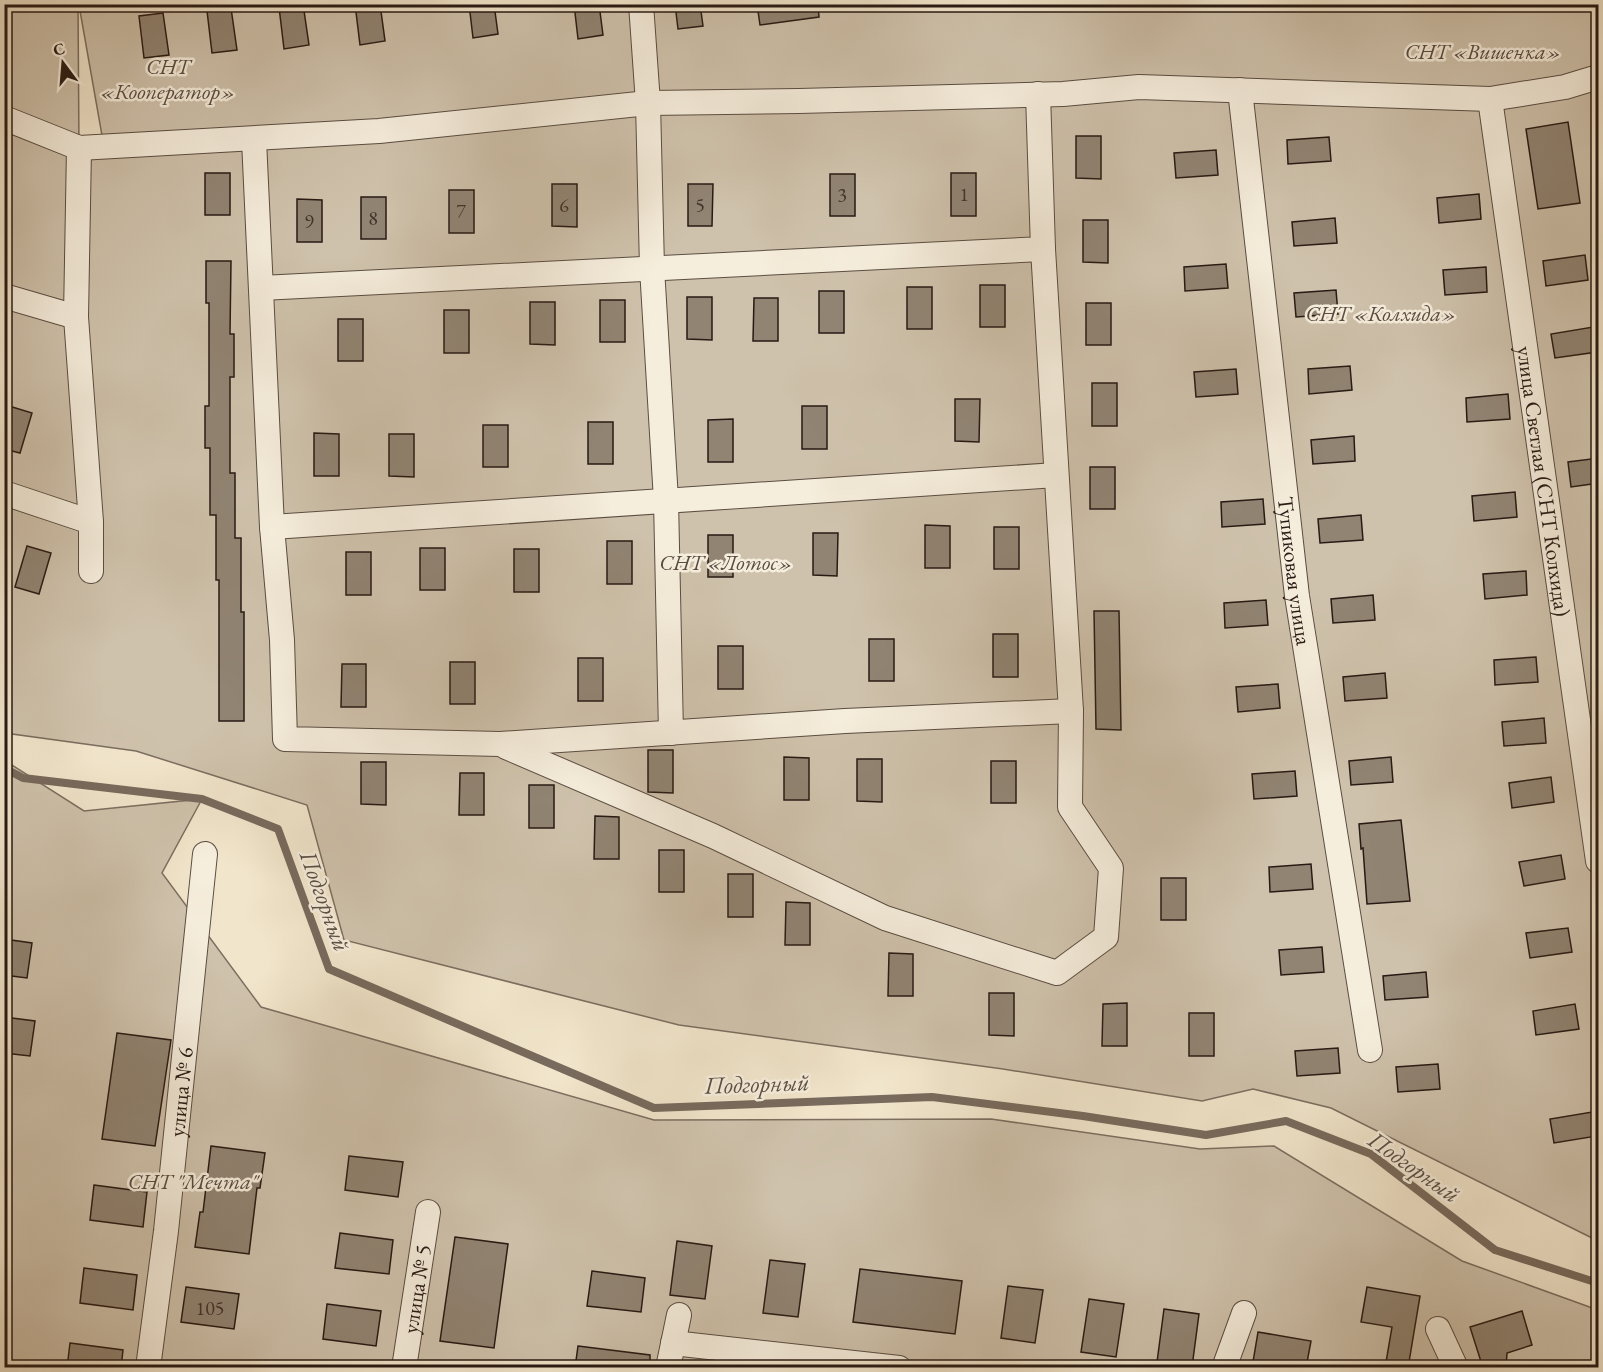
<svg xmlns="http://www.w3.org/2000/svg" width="1603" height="1372" font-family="'EB Garamond',serif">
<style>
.green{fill:#cfc2ac;stroke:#7c6e60;stroke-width:1.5;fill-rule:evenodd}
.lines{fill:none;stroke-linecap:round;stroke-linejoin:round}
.stream{stroke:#786a5d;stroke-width:8}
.building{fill:#918473;stroke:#281a14;stroke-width:1.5}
.minor-casing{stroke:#5a4d42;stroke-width:26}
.minor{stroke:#f6eedd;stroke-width:24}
.labels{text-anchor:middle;stroke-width:5;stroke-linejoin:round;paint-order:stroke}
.number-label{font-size:20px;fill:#42342c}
.park-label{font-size:22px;font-style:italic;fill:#5a4c42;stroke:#f6eedd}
.street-label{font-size:22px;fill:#281a14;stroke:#f6eedd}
.water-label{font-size:24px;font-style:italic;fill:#5d5044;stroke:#f6eedd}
</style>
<rect width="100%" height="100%" fill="#f1e5cb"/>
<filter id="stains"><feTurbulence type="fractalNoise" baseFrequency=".00333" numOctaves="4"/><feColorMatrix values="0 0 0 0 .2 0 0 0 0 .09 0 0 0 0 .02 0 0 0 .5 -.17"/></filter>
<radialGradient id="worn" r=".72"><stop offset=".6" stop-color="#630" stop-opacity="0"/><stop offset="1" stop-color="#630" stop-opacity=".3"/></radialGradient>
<g class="green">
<path d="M 5,5 L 1598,5 L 1598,1241 L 1331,1108 L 1253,1089 L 1202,1101 L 1003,1069 L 679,1025 L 344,940 L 307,805 L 136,751 L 5,733 ZM 78,5 L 79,5 L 106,158 L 79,148 Z"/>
<polygon points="4,760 84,811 202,799 162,873 261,1007 654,1120 991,1119 1200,1149 1274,1146 1462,1261 1598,1310 1598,1367 5,1367"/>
</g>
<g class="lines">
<polyline class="stream" points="4,768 23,778 202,799 278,829 329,969 654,1108 932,1097 1083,1116 1206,1135 1286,1121 1371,1154 1495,1250 1598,1283"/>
</g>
<g class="building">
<polygon points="294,4 303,4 309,45 284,49 279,7"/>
<polygon points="355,4 380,4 385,41 360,45"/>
<polygon points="469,4 494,4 498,34 473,38"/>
<polygon points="574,4 599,4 603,35 578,39"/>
<polygon points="675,4 700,4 703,26 678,29"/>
<polygon points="757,4 818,4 819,17 760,25"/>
<polygon points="231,8 237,50 212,53 207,11"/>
<polygon points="163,13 169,55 144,58 139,16"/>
<polygon points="1568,122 1580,203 1538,209 1526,129"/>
<polygon points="1076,136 1101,136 1101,179 1076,178"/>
<polygon points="1329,137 1331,161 1288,164 1287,140"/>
<polygon points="1216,150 1218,175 1176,178 1174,153"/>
<rect x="205" y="173" width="25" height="42"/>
<rect x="951" y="173" width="25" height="43"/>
<rect x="830" y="174" width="25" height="42"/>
<polygon points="552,184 577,184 577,227 552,226"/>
<polygon points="688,184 713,184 712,226 688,226"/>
<rect x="449" y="190" width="25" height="43"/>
<polygon points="1479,194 1481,219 1439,223 1437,198"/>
<rect x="361" y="197" width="25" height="42"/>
<polygon points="297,199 322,200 322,242 297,242"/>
<polygon points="1335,218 1337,243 1294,246 1292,222"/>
<polygon points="1083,220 1108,220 1108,263 1083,262"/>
<polygon points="1585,255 1588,280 1546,286 1543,261"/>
<polygon points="206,261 231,261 230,334 234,334 234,377 230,377 230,473 235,473 235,538 241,538 241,612 244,612 244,721 219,721 219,580 216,580 216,515 210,515 210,448 205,448 205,406 209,406 209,303 206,303"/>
<polygon points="1226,264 1228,288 1185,291 1184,267"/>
<polygon points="1486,267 1487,292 1445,295 1443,270"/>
<rect x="980" y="285" width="25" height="42"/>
<rect x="907" y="287" width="25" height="42"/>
<polygon points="1336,290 1338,314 1296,317 1294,293"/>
<rect x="819" y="291" width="25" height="42"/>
<polygon points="687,297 712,297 712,340 687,339"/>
<polygon points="754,298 778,298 778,341 753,341"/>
<rect x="600" y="300" width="25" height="42"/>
<polygon points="530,302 555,302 555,345 530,344"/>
<rect x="1086" y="303" width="25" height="42"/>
<rect x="444" y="310" width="25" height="43"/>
<rect x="338" y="319" width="25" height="42"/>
<polygon points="1593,327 1597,352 1555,358 1551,334"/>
<polygon points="1350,366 1352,390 1309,394 1308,369"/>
<polygon points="1236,369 1238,394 1196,397 1194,372"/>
<rect x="1092" y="383" width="25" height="43"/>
<polygon points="1508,394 1510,419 1467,422 1466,398"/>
<polygon points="955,399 980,399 979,442 955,441"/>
<polygon points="9,406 32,413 20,453 4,449 4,419"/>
<rect x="802" y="406" width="25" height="43"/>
<polygon points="733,419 733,462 708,462 708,420"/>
<rect x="588" y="422" width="25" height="42"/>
<rect x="483" y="425" width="25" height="42"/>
<polygon points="314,433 339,434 339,476 314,476"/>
<polygon points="389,434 414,434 414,477 389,476"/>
<polygon points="1354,436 1355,461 1313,464 1311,440"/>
<polygon points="1599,458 1599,483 1571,487 1568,462"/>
<rect x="1090" y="467" width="25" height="42"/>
<polygon points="1515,492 1517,517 1474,521 1472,496"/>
<polygon points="1263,499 1265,524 1222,527 1221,502"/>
<polygon points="1361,515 1363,540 1320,543 1318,519"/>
<polygon points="925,525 950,526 950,568 925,568"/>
<rect x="994" y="527" width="25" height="42"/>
<polygon points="813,533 838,533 837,576 813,575"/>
<rect x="708" y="535" width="25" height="42"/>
<rect x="607" y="541" width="25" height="43"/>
<polygon points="27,546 51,553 39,594 15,587"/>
<rect x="420" y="548" width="25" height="42"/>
<rect x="514" y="549" width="25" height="43"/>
<rect x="346" y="552" width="25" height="43"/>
<polygon points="1526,571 1527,595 1485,599 1483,574"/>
<polygon points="1373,595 1375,620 1333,623 1331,599"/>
<polygon points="1266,600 1268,625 1225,628 1224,603"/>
<polygon points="1094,611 1119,611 1121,730 1096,729"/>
<rect x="993" y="634" width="25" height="43"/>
<rect x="869" y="639" width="25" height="42"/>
<rect x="718" y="646" width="25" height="43"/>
<polygon points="1536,657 1538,682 1495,685 1494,660"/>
<rect x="578" y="658" width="25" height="43"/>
<rect x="450" y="662" width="25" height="42"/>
<polygon points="342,664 366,664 366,707 341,707"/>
<polygon points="1385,673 1387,698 1345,701 1343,677"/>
<polygon points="1278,684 1280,708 1238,712 1236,687"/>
<polygon points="1544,718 1546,743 1504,746 1502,722"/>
<polygon points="648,750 673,750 673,793 648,792"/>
<polygon points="784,757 809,758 809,800 784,800"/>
<polygon points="1391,757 1393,782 1351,785 1349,761"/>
<polygon points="857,759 882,759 882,802 857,801"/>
<rect x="991" y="761" width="25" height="42"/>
<polygon points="361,762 386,762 386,805 361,804"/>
<polygon points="1295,771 1297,796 1254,799 1252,774"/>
<polygon points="460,773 484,773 484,815 459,815"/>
<polygon points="1551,777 1554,802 1512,808 1509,783"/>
<rect x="529" y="785" width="25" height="43"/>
<polygon points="595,816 619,817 619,859 594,859"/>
<polygon points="1401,820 1410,901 1367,904 1363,848 1361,849 1359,824"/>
<rect x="659" y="850" width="25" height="42"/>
<polygon points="1561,855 1565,879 1524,886 1519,862"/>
<polygon points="1311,864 1313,889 1270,892 1269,867"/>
<rect x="728" y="874" width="25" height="43"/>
<rect x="1161" y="878" width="25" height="42"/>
<polygon points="786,902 810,903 810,945 785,945"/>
<polygon points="1568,928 1572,952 1530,958 1526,933"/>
<polygon points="4,939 32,943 27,978 4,975"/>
<polygon points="1322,947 1324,972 1281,975 1279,950"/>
<polygon points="889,953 913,954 913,996 888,996"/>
<polygon points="1426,972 1428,997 1385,1000 1383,976"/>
<polygon points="989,993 1014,993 1014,1036 989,1035"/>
<polygon points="1127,1003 1127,1046 1102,1046 1103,1004"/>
<polygon points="1575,1004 1579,1029 1536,1035 1533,1011"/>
<rect x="1189" y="1013" width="25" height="43"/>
<polygon points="4,1017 35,1021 30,1056 4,1053"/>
<polygon points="117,1033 171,1040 155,1146 102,1139"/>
<polygon points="1338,1048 1340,1073 1297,1076 1295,1051"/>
<polygon points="1438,1064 1440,1089 1398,1092 1396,1067"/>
<polygon points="1592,1112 1597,1136 1554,1143 1550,1119"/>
<polygon points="211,1146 265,1153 260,1188 257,1188 249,1254 195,1247 200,1212 203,1212"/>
<polygon points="349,1156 403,1162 398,1197 345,1190"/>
<polygon points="94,1185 147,1192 143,1227 90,1220"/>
<polygon points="340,1233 393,1240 389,1274 335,1268"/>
<polygon points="455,1237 508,1244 494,1348 440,1341"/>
<polygon points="677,1241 712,1246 705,1299 670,1295"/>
<polygon points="770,1260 805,1264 798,1317 763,1313"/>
<polygon points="84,1268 137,1275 133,1310 80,1303"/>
<polygon points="860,1269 962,1281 955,1334 853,1322"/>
<polygon points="592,1271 645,1278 641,1312 587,1306"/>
<polygon points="1008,1286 1043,1290 1035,1343 1001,1338"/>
<polygon points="186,1287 239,1294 234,1329 181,1322"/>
<polygon points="1367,1287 1420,1296 1408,1368 1385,1368 1392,1327 1361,1322"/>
<polygon points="1089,1299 1124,1304 1116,1357 1081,1352"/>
<polygon points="327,1304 381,1311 376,1346 323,1339"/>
<polygon points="1164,1309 1199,1314 1192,1367 1157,1362"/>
<polygon points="1522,1311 1532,1345 1507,1353 1506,1368 1483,1368 1470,1327"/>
<polygon points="1258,1332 1311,1341 1306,1368 1252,1368"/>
<polygon points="70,1343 123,1350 121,1368 67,1368"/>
<polygon points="578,1346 650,1355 650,1368 575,1368"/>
</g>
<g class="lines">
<defs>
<g id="minor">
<polyline points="641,4 648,103 652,268 666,500 671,733"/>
<path id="s1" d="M 1240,90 L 1297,596 L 1370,1050"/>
<path id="s2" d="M 1490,99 L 1598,861"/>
<polyline points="4,118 79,148 379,131 648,103 799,101 1063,94 1139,87 1490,99 1565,87 1598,77"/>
<polyline points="254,140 272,527 282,640 285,739 500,744 845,721 1071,711"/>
<polyline points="79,148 76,317 91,522 91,571"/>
<polyline points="261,288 1043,249 1038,94"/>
<polyline points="4,296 76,317"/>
<polyline points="4,493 91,522"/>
<polyline points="272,527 1056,475"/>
<polyline points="506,747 713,836 885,918 1057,973 1106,937 1111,868 1070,807 1071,711 1043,249"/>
<polyline points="1438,1329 1456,1368"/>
<polyline points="673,1343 899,1368"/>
<path id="s3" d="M 148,1368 L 166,1231 L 205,854"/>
<path id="s4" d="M 404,1368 L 428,1212"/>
<polyline points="668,1368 679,1315"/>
<polyline points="1224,1368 1244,1313"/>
</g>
</defs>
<use href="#minor" class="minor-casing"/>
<use href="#minor" class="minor"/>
</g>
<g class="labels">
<g class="number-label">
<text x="964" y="201">1</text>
<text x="842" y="202">3</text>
<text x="564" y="212">6</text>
<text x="700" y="212">5</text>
<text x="461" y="218">7</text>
<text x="373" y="225">8</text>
<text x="309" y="228">9</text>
<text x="210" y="1315">105</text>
</g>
<g class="park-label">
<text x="1483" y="59">СНТ «Вишенка»</text>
<text x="168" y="74">СНТ<tspan x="168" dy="25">«Кооператор»</tspan></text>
<text x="1381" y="321">СНТ «Колхида»</text>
<text x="726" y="570">СНТ «Лотос»</text>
<text x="193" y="1189">СНТ "Мечта"</text>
</g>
<g class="street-label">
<text dy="8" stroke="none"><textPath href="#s2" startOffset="386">улица Светлая (СНТ Колхида)</textPath></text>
<text dy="8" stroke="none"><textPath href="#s1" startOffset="484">Тупиковая улица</textPath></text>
<text dy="8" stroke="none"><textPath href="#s3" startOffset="278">улица № 6</textPath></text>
<text dy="8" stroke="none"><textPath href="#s4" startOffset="80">улица № 5</textPath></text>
</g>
<g class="water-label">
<text transform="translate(325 901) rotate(70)" y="8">Подгорный</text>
<text transform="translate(757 1084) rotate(-2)" y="8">Подгорный</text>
<text transform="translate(1414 1167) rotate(35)" y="8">Подгорный</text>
</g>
</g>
<rect width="1603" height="1372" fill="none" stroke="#f1e5cb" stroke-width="24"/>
<rect x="6" y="6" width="1591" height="1360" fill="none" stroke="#281a14" stroke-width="3"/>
<rect x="12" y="12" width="1579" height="1348" fill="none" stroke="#281a14" stroke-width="1.5"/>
<g transform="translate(63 63) rotate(344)" stroke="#f6eedd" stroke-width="4.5" paint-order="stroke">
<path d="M0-4.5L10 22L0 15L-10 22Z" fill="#281a14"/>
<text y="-9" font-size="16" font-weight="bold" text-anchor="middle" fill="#281a14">С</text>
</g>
<rect width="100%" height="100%" filter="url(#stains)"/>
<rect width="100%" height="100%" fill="url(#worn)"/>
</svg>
